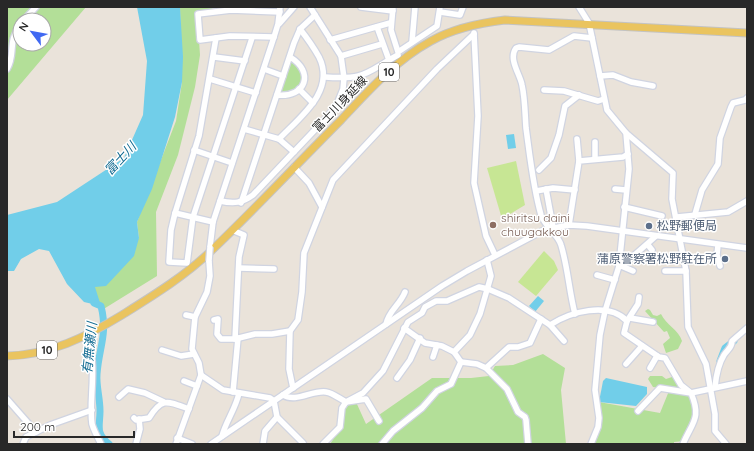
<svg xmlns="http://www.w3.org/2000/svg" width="754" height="451" font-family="Quicksand,'Noto Sans JP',sans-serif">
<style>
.green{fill:#b3df98;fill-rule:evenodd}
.pitch{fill:#c7e694}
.water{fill:#71cee9}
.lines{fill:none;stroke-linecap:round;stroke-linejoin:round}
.stream{stroke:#71cee9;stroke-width:1}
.river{stroke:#71cee9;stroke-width:7}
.minor-casing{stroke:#d0d4e1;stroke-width:8}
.major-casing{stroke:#c3c3c3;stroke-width:9}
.minor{stroke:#fff;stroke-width:5.5}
.major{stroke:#eac45f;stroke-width:7}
.minor-bridge-casing{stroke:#d0d4e1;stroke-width:8;stroke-linecap:butt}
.minor-bridge{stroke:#fff;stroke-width:5.5}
.education-dot{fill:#8d6e63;stroke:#fff;stroke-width:1.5}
.service-dot{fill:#5c6f8a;stroke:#fff;stroke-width:1.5}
.labels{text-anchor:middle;stroke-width:3;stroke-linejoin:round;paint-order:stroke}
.shield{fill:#fff;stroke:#686868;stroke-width:1}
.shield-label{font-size:11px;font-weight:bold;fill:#282828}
.street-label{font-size:12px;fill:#282828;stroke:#fff}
.education-label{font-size:12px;fill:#785e54;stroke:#fff;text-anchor:start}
.service-label{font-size:12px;fill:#4e5e75;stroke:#fff;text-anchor:start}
.water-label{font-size:13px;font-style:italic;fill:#136c92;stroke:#fff}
</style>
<rect width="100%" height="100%" fill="#eae3da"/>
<g class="green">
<path d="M 7,7 L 86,7 L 7,100 ZM 20,20 L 44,20 L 44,44 L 20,44 Z"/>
<polygon points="180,7 212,7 213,10 197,12 200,55 195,87 178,155 156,212 157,276 102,310 94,287 139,238 137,222 176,121 182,82"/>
<polygon points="290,59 297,63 304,75 302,83 294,91 279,93"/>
<path d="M 648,309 L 650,310 L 653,315 L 657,316 L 661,314 C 666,325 679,330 682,341 L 678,349 L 666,353 L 663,344 L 670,338 L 667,331 L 664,332 L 645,311 Z"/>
<polygon points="543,354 565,368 561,390 566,444 330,444 341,428 345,405 356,402 366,424 432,378 471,378 489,376 495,366 513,365"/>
<polygon points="650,376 662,376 666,379 672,377 685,391 653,387 648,379"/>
<path d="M 669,391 L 689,392 C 698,415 695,421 684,441 L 674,442 L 674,444 L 592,444 L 598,424 L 599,402 L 660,413 Z"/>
</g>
<g class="pitch">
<polygon points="516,161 525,205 502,219 487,168"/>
<polygon points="544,251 554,261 558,270 536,296 518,282"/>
</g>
<g class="water">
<polygon points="137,7 180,7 183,57 182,82 175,117 152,189 137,222 139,238 134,256 106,286 95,287 101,306 84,302 67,284 49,251 39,249 21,259 14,271 7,271 7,215 57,202 124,158 143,115 147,61"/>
<polygon points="514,134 516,148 508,149 506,135"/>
<polygon points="538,296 544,301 535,312 529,306"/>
<polygon points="606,378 647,387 647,394 636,406 599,402 603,381"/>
</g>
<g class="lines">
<polyline class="stream" points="96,7 97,7"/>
<g class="river">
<path d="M 94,303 L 101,306 C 108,334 99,347 97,374 C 96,386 100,398 100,411 C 100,426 95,433 109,444"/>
<polyline points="720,361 725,348 734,341"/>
</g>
<defs>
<g id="minor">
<polyline points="361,7 393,11"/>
<polyline points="393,7 391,30 398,52 437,26 440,7"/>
<polyline points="579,7 589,23 607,110 626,133 629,169 619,266 605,311 600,335 595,390 599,418 598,427 591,444"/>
<polyline points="440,12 460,15 463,7"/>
<polyline points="24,20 36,7"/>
<polyline points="279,24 294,7"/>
<polyline points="377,27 389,60"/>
<polyline points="474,33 478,116 474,183 486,236 495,255"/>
<polyline points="274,37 230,36 200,40 198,14 231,10 280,12"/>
<polyline points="216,38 199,136 175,213 171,230 169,262 187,263 193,217 252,38"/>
<polyline points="330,40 390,23"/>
<polyline points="412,42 415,7"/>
<polyline points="341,56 382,44"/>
<polyline points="214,57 245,61"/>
<path d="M 7,69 C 16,54 7,43 20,25"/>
<polyline points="264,69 283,76"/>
<polyline points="600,76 613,75 631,82 653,86"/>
<path d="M 325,77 C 366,80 365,73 398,55"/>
<polyline points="210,79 256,93"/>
<polyline points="299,89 313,103"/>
<polyline points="544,90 564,91 598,101 604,99"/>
<path d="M 277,95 C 306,98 315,72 290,57"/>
<polyline points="244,129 279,139 294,152"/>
<polyline points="626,133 673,173 672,199 686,271 688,327 706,364 715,414 715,431 726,444"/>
<path d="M 279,139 C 300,117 336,91 319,57 C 314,48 307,38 300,29"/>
<polyline points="577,139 579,161"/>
<polyline points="194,150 232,163"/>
<polyline points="595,159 595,142"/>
<polyline points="294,167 309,183 322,207"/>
<polyline points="539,170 551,158 559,135 565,106 579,95"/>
<polyline points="546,189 553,227"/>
<polyline points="615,189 626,190"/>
<polyline points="536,191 553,188 575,190"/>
<path d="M 220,201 C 234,204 242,203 253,195 L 328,116 L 337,104 L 343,89 L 344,78 L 341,56 L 310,7"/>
<polyline points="241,203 294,43 300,29 315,15"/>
<polyline points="624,207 662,216"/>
<polyline points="175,213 213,222"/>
<polyline points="695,214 702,190 718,164 720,138 731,107 733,103 745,100 747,98"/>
<polyline points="677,217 728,212 747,201"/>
<polyline points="569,225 579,161 623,157 628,154"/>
<polyline points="232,230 244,235 239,257 235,339 255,334 272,334 290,331 298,320 302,292 304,253 333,180 437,69 474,34"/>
<polyline points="648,245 652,250"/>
<polyline points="718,245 717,255 720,266"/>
<polyline points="210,247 213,222 274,37 278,24 280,7"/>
<polyline points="209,261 210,276 207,292 195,317 192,349 199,363 201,375 223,390 270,398 274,401"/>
<polyline points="619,265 633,271"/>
<polyline points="622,266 656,236"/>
<polyline points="239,268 274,269"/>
<polyline points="665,271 686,271"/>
<polyline points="597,275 615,280"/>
<path d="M 575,314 C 569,291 568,268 561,245 C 558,234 545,227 541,215 C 533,187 530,157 526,128 C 525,114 525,99 522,85 C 520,74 508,59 516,48 L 519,47 L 549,50 L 574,36 L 592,38"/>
<polyline points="186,315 195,317"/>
<polyline points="630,318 653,322"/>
<polyline points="214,320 218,319 217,334 221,339 235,339"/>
<polyline points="627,321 638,304 639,297"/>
<path d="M 386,324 C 389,310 400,305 405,292"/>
<polyline points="550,325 564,341"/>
<polyline points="404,328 425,343 442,346 454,352"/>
<polyline points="290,331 289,369 293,388"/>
<path d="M 84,337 C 100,356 88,400 92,424 C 94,431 98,438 101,444"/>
<polyline points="162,350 181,356 194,354"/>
<polyline points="433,357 437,345"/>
<polyline points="461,362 477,364 486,368 507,389 518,412 525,417 526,420 528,444"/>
<polyline points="626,364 642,346"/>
<polyline points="486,368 509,347 518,347 530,343 541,319"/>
<polyline points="650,368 657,356"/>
<polyline points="397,378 410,360 420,338"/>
<polyline points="184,381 197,386"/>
<path d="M 715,387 C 716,377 719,363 724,355 C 728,349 732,348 732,341 L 747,328"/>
<polyline points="233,392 238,338"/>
<path d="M 283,395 C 296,403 312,390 326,392 C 333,393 340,399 346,402 L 366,399 L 379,421"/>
<polyline points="119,397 128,389 145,393 164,402"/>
<polyline points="7,399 36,432"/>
<polyline points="274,401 277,417 303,443"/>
<path d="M 638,411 L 660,388 L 691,393 C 702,419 692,422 683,444"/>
<path d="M 134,418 L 136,420 L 149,418 C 162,397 167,401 189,409"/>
<path d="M 222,436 C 226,421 236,408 239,393"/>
<polyline points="177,438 192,444"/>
<polyline points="23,444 26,437 50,425 92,410"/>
<polyline points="136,444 140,429 139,419"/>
<polyline points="176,444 201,375"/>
<polyline points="211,444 442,286 467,271 544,230 569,225 587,226 747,248"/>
<polyline points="263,444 265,431 277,417"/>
<path d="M 323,444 L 340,427 L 342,408 L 346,402 L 363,393 L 383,371 L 408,322 L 422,313 L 425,307 L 436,301 L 447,301 L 479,287 L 488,289 L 509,298 L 550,325 C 570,312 608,301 627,321 L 624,333 L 659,357 L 665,358 L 681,385 L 691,393 L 747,381"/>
<polyline points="382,444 393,431 422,408 437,391 451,384 461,362 454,352 470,335 480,314 491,276 487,260"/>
</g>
<path id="major" d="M 7,356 C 50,355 86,337 122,315 C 154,295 185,276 212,250 C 256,208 298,163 341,120 C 368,91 396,60 431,41 C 454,28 479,23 505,20 L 747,33"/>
</defs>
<use href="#minor" class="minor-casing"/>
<use href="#major" class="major-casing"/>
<use href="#minor" class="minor"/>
<use href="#major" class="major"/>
<defs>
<polyline id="minor-bridge" points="209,261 210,247"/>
</defs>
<use href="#minor-bridge" class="minor-bridge-casing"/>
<use href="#minor-bridge" class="minor-bridge"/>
</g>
<circle class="education-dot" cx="493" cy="225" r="4"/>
<g class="service-dot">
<circle cx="649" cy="226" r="4"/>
<circle cx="725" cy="259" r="4"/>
</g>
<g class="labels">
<g class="shield">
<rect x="379" y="63" width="20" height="18" rx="3"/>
<rect x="37" y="341" width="20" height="18" rx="3"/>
</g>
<g class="shield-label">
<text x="389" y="76">10</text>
<text x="47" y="354">10</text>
</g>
<g class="street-label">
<text transform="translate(340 104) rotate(-46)" y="4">富士川身延線</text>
</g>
<g class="education-label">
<text x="501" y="222">shiritsu daini<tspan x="501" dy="14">chuugakkou</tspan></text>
</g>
<g class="service-label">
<text x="657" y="230">松野郵便局</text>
<text x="717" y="263" text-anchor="end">蒲原警察署松野駐在所</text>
</g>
<g class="water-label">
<text transform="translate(120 158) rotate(-47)" y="5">富士川</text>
<text transform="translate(89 348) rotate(-84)" y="5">有無瀬川</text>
</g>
</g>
<rect width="754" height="451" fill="none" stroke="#282828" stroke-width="16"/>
<g transform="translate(32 32) rotate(302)"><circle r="19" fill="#ffffff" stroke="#a9a9a9"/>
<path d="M0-3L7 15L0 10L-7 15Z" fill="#4069f2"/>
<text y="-6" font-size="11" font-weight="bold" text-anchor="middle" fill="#282828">N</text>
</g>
<path d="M14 431v6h120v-6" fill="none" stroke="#282828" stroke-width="2"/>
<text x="20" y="431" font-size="12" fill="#282828" stroke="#ffffff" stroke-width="3" paint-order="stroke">200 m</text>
</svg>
